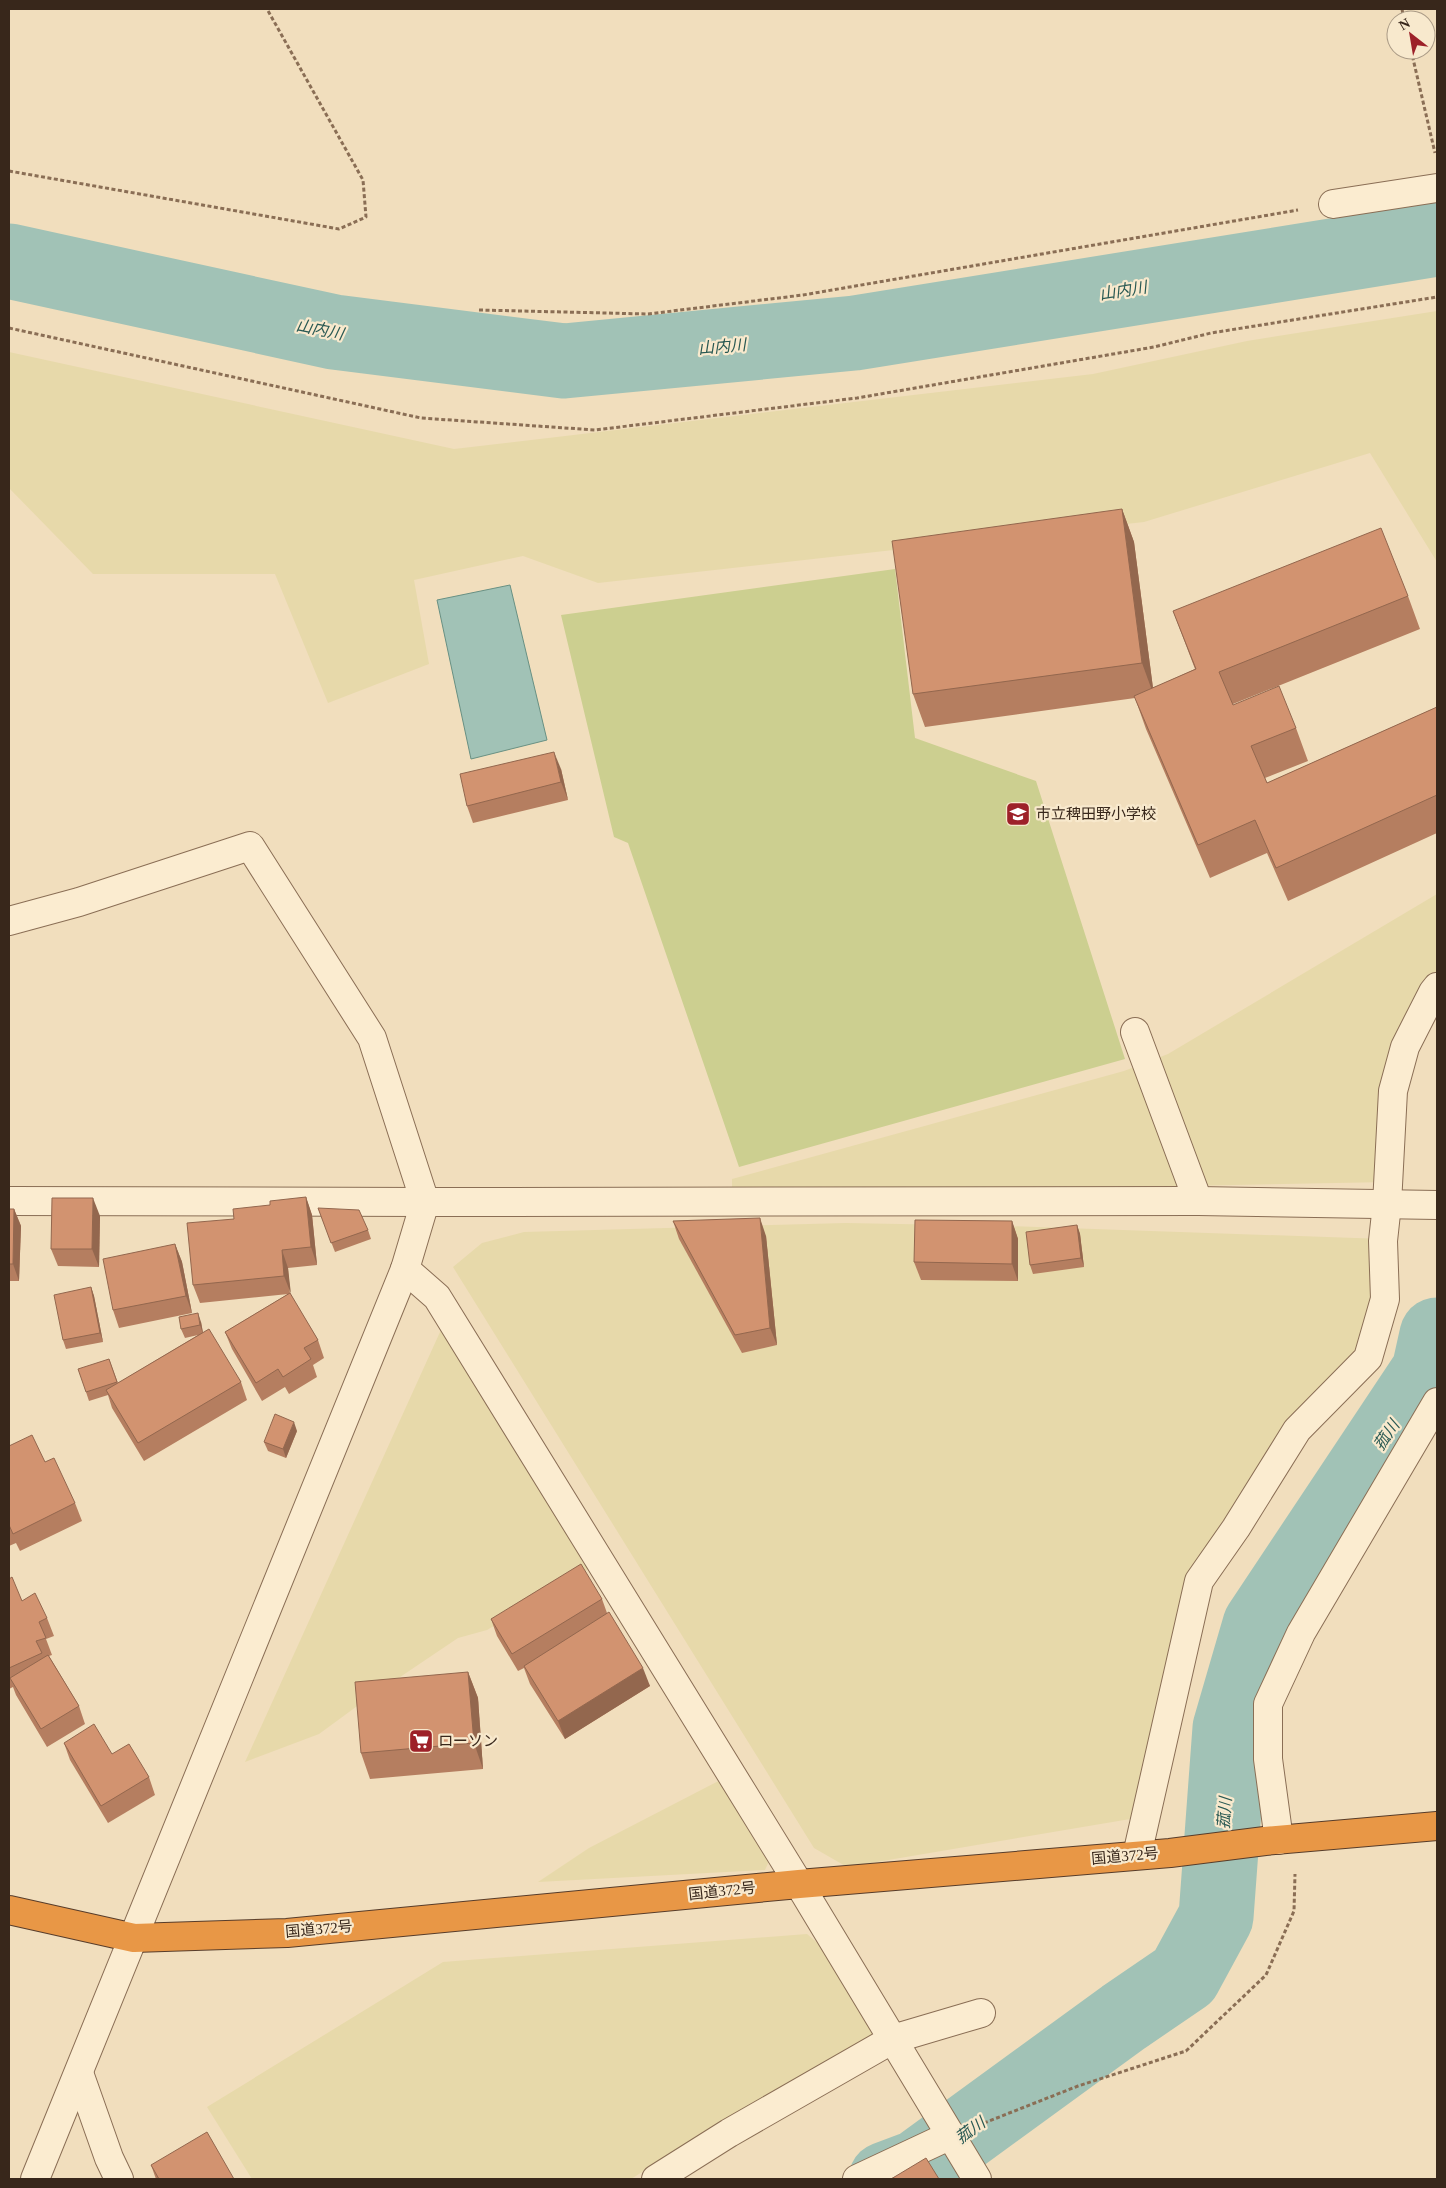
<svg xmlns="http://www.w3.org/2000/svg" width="1446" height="2188" font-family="'Times New Roman','Noto Sans JP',serif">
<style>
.farmland{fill:#e7d9aa}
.green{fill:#cccf90}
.water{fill:#a1c2b6;stroke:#689083}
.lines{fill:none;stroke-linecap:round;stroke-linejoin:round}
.river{stroke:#a1c2b6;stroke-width:75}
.minor-casing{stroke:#8a6e55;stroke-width:30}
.highway-casing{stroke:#573c2a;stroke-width:30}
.path{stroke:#8a6e55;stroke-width:3;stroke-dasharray:4 2.5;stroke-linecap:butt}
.minor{stroke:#fbecd0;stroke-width:28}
.highway{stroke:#e89746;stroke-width:28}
.wall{fill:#b57e60}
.shaded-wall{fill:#93674e}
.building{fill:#d29370;stroke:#93674e}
.labels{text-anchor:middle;stroke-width:4.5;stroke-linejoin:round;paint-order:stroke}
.poi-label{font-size:15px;fill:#38271b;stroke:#f8e9cd;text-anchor:start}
.street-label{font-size:15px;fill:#38271b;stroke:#f8e9cd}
.water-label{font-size:16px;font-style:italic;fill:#295953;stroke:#f8e9cd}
</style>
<rect width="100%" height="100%" fill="#f1debd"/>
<g class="farmland">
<polygon points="1437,311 1437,562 1370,453 1144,522 598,583 523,556 414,580 429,664 328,703 275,574 93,574 9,488 9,352 454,449 1093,374 1247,341"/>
<polygon points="1437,894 1437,986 1406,1033 1388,1182 732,1195 732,1179 1124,1071 1168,1054"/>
<polygon points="846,1223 1007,1226 1384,1239 1382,1317 1190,1595 1154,1815 847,1867 814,1848 453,1267 482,1243 524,1232"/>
<polygon points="445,1321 597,1564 487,1630 458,1638 360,1704 319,1734 245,1762"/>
<polygon points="732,1774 775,1848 765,1870 538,1882 589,1848"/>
<polygon points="807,1934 828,1952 875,2035 718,2124 631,2179 252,2179 207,2107 443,1962"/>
</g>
<polygon class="green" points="895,569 915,738 1036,781 1125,1059 739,1167 628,843 614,837 561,615"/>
<polygon class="water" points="510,585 547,740 471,759 437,600"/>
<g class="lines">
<g class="river">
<polyline points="9,261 334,332 564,361 855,333 1437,239"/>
<polyline points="886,2179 918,2167 1124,2017 1184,1976 1216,1917 1230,1728 1260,1625 1429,1371 1437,1335"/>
</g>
<defs>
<g id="minor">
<polyline points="1333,204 1437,188"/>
<polyline points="9,921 79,902 250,846 372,1038 425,1202 405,1269 35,2179"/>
<polyline points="1135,1032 1198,1201"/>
<polyline points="9,1201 425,1202 1198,1201 1437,1205"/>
<polyline points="405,1269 437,1297 799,1884 977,2179"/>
<polyline points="1279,1840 1268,1759 1268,1704 1301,1633 1437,1402"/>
<polyline points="1137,1855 1199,1581 1236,1528 1297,1430 1368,1358 1385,1299 1383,1241 1387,1204 1393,1091 1405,1047 1433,992 1437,987"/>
<polyline points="79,2073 109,2158 119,2179"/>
<polyline points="656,2179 729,2133 893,2039 981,2013"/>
<polyline points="857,2179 951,2135"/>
</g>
<polyline id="highway" points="9,1910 134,1938 287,1933 799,1884 1170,1853 1265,1841 1437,1826"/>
</defs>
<use href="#minor" class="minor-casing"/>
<use href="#highway" class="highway-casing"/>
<g class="path">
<polyline points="1402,9 1404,20"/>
<polyline points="1411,50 1435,153"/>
<polyline points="9,171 339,229 366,217 363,180 267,9"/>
<polyline points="479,310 648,314 803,295 1298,210"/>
<polyline points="9,328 421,418 595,430 857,398 1154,347 1211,333 1437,297"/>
<polyline points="984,2123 1078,2086 1186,2051 1266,1975 1294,1911 1295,1874"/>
</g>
<use href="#minor" class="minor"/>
<use href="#highway" class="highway"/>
</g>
<g class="wall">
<polygon points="1122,509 1134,542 1153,688 1195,669 1173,611 1408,596 1420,629 1233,704 1233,705 1296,728 1308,761 1265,778 1267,783 1437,707 1437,833 1288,901 1267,853 1210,878 1146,729 1135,698 925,727 913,694"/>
<polygon points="561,769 568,800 473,823 467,806"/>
<polygon points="306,1197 312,1215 317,1265 288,1268 290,1294 318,1340 324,1358 313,1365 317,1377 289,1394 285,1387 262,1401 232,1349 225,1332 288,1294 200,1303 193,1285 234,1219 270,1205"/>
<polygon points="318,1208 368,1230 371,1239 335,1252"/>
<polygon points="9,1209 14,1209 21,1226 19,1281 9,1281"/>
<polygon points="100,1216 99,1267 58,1266 51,1249"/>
<polygon points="673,1221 766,1236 777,1345 742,1353 679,1239"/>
<polygon points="1012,1221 1018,1239 1018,1281 921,1280 914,1262"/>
<polygon points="1077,1225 1080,1234 1084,1267 1033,1274 1030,1265"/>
<polygon points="175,1244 182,1262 192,1313 119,1328 113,1310"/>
<polygon points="91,1287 94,1296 103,1342 66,1349 63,1340"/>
<polygon points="201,1322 203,1332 241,1382 247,1400 144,1461 112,1408 108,1395 89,1401 86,1392 109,1359 118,1383 198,1335 185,1338 181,1329"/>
<polygon points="297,1431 286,1458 268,1451 264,1442"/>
<polygon points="9,1446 45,1462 75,1503 82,1521 20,1551 16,1543 9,1546"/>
<polygon points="9,1579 22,1601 47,1618 54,1636 46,1639 52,1655 49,1656 79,1706 85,1724 47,1747 16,1695 13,1687 9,1689"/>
<polygon points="602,1599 607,1613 650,1686 565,1739 530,1684 524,1668 518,1671 497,1636 491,1619"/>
<polygon points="468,1672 478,1698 483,1769 370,1779 361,1753"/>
<polygon points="64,1743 112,1754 149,1777 155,1795 108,1823 70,1760"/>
<polygon points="151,2165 234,2179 156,2179"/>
</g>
<g class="shaded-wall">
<polygon points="1122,509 1134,542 1154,696 1142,663"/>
<polygon points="554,752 561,769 568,800 561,782"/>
<polygon points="306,1197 312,1215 317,1265 311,1247"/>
<polygon points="93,1198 100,1216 99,1267 92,1249"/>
<polygon points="14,1209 21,1226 19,1281 13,1264"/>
<polygon points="760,1218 766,1236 777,1345 770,1328"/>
<polygon points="1012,1221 1018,1239 1018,1281 1012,1264"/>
<polygon points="1077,1225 1080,1234 1084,1267 1081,1258"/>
<polygon points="175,1244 182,1262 192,1313 186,1296"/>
<polygon points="282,1250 288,1268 291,1294 284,1276"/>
<polygon points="91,1287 94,1296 103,1342 100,1333"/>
<polygon points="198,1313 201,1322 203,1334 200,1325"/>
<polygon points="294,1422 297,1431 286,1458 283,1449"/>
<polygon points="643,1668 650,1686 565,1739 558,1721"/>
<polygon points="468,1672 478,1698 483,1769 474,1743"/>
</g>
<g class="building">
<polygon points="1122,509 1142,663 913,694 892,541"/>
<polygon points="1381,528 1408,596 1219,672 1233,705 1279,686 1296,728 1251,746 1267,783 1437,707 1437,795 1276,868 1255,820 1198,845 1134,696 1196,669 1173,611"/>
<polygon points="554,752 561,782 467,806 460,774"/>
<polygon points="306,1197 311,1247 282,1250 284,1276 193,1285 187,1223 234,1219 233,1209 270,1205 270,1201"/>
<polygon points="52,1198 93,1198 92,1249 51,1249"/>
<polygon points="318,1208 359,1210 368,1230 331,1243"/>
<polygon points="9,1209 14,1209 13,1264 9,1264"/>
<polygon points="760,1218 770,1328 735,1335 673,1221"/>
<polygon points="915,1220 1012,1221 1012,1264 914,1262"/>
<polygon points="1077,1225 1081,1258 1030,1265 1026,1232"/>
<polygon points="175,1244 186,1296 113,1310 103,1259"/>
<polygon points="91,1287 100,1333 63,1340 54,1295"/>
<polygon points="290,1293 318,1340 304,1348 311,1359 283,1377 278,1369 256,1383 225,1332"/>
<polygon points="198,1313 200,1325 181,1329 179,1317"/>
<polygon points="209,1329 241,1382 138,1443 106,1390"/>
<polygon points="109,1359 117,1382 86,1392 78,1369"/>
<polygon points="275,1414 294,1422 283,1449 264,1442"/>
<polygon points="32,1435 45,1462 54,1458 75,1503 13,1534 9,1525 9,1526 9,1446"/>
<polygon points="581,1564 602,1599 512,1654 491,1619"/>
<polygon points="12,1577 22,1601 35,1593 47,1618 39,1622 46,1638 36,1641 42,1653 9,1668 9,1579"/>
<polygon points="609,1612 643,1668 558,1721 524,1666"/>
<polygon points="48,1655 79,1706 41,1729 10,1678"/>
<polygon points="468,1672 474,1743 361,1753 355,1682"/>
<polygon points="94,1724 112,1754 129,1744 149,1777 101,1806 64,1743"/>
<polygon points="207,2132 234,2179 159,2179 151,2165"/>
<polygon points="926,2158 939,2179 891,2179"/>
</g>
<defs>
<symbol id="school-square" viewBox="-11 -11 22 22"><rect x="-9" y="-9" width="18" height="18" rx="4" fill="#9d2129" stroke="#f8e9cd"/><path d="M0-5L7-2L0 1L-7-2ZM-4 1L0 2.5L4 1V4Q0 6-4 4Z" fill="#fff"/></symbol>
<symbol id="supermarket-square" viewBox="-11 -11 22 22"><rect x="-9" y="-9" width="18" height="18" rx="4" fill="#9d2129" stroke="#f8e9cd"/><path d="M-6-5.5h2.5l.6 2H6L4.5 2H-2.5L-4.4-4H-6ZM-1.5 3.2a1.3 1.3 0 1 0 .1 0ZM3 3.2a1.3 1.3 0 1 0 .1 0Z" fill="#fff"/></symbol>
</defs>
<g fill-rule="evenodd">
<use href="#school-square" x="1004" y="800" width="28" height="28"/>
<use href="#supermarket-square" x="407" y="1727" width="28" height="28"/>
</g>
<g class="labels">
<g class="poi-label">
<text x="1036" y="819">市立稗田野小学校</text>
<text x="438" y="1746">ローソン</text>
</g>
<g class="street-label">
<text transform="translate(1125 1856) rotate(-5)" y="5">国道372号</text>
<text transform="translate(722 1891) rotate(-6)" y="5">国道372号</text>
<text transform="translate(319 1929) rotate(-5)" y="5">国道372号</text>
</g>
<g class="water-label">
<text transform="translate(1123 290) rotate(-9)" y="6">山内川</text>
<text transform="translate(320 329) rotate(11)" y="6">山内川</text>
<text transform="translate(722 346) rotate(-5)" y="6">山内川</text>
<text transform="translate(1386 1435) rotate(-56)" y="6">菰川</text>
<text transform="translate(1224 1813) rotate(-86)" y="6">菰川</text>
<text transform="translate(970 2130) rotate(-36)" y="6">菰川</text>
</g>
</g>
<rect width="1446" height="2188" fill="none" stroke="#38271b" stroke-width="20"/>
<g transform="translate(1411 35) rotate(329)"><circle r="24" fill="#f8e9cd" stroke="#ab9b86"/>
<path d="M0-4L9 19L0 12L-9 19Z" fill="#9d2129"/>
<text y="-8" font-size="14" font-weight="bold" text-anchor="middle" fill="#38271b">N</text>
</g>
</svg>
